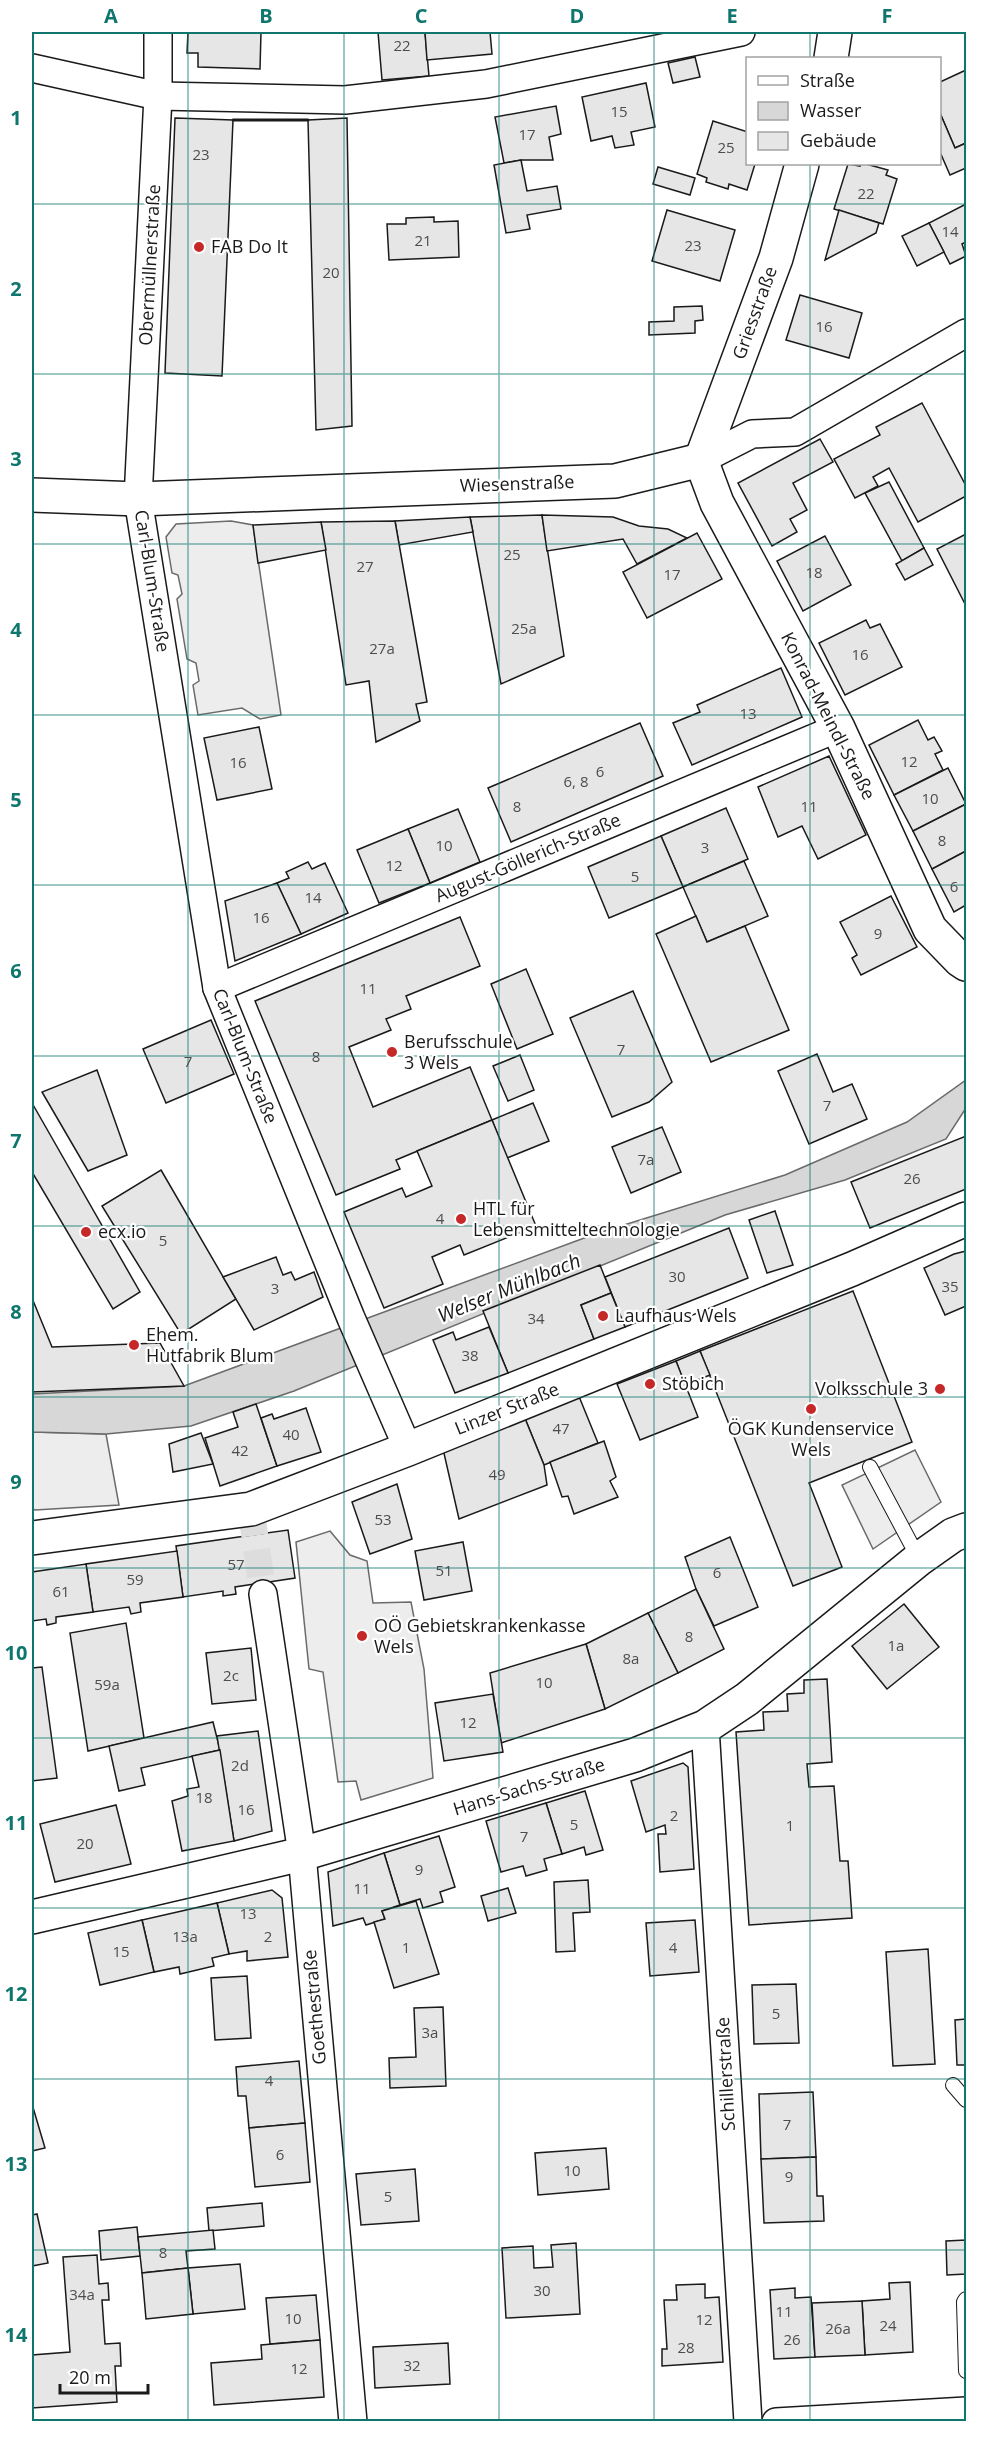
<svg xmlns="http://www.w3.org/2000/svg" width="998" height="2453" font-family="'Open Sans',sans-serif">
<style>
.built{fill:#ededed;stroke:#6a6a6a;stroke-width:1.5}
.water{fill:#d7d7d7;stroke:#6a6a6a;stroke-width:1.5}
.building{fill:#e6e6e6;stroke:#1a1a1a;stroke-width:1.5}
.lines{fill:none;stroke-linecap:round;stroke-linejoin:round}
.minor-tunnel{stroke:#ddd;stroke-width:27;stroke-dasharray:27 14;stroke-linecap:butt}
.service-casing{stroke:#1a1a1a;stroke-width:16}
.minor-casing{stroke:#1a1a1a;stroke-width:30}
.tertiary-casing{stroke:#1a1a1a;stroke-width:36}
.primary-casing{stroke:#1a1a1a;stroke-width:36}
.service{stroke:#fff;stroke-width:14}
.minor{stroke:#fff;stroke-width:27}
.tertiary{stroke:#fff;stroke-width:33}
.primary{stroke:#fff;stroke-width:33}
.wall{stroke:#1a1a1a;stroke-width:3}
.grid{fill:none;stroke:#0f766e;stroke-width:1.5;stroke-opacity:0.55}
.poi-dot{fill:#c62828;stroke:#fff;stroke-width:2}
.labels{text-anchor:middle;stroke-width:4.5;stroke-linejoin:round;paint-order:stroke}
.number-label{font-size:15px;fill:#4d4d4d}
.poi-label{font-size:18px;fill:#1a1a1a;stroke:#fff;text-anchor:start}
.street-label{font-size:18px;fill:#1a1a1a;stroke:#fff}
.water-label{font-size:20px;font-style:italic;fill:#1a1a1a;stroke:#fff}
.neatline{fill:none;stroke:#0f766e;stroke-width:2}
.grid-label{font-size:20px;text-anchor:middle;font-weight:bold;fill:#0f766e}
</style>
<rect width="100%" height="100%" fill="#fff"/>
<g class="built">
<polygon points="231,521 253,525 281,715 260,719 242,708 198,715 193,685 199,681 196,663 187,659 177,599 182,594 178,575 172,573 166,537 176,524"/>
<polygon points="32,1432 106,1434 119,1505 35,1510 32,1508"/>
<polygon points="915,1450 941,1502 873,1549 842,1485"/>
<polygon points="330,1531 350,1555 367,1561 373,1603 411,1602 424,1669 433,1778 361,1800 356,1781 338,1782 323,1672 309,1669 296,1542"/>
</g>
<polygon class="water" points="966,1080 966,1108 946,1139 845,1180 725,1215 294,1391 191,1426 106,1434 32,1432 32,1394 184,1386 595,1234 785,1175 907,1122"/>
<g class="building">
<polygon points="188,32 261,32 260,69 198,67 198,53 187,53"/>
<polygon points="378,32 425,32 429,76 382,80"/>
<polygon points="425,32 490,32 492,54 427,60"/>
<polygon points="695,57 700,77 673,83 668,63"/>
<polygon points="966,70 966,143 955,148 940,113 940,82"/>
<polygon points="646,83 655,127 631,132 634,145 615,148 612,136 591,141 582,97"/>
<polygon points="556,106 561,134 549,137 553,160 521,160 504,163 495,117"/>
<polygon points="940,113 955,148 966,143 966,168 950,175 940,152"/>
<polygon points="175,118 233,120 222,376 165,373"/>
<polygon points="347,118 352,426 316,430 308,120"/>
<polygon points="713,121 748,132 748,164 755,164 747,190 729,184 728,189 706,182 707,178 697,174"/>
<polygon points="521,160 527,191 557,186 561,209 527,215 530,229 506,233 494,165"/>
<polygon points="848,164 860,166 860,164 866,164 888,170 886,175 897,179 883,224 834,209"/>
<polygon points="658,167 695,178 690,195 653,184"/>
<polygon points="966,204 966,242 962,244 966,256 950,264 929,223"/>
<polygon points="667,210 735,230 720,281 652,261"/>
<polygon points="839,210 879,223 876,233 825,260"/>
<polygon points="434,217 434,222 458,221 459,257 389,260 387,224 406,224 406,218"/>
<polygon points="929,223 944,252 917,266 902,236"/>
<polygon points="800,295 862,313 849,358 786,340"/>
<polygon points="702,306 703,320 695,321 695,333 649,335 649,322 674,321 674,307"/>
<polygon points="922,403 966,486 966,496 918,522 889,468 873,477 878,486 855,498 834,459 880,435 876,427"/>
<polygon points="820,439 833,462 793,483 807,510 790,519 797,532 772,546 738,483"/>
<polygon points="889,482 924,548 902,561 865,493"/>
<polygon points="542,515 564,656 501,684 470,517"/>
<polygon points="542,515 613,517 639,526 668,529 687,538 637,564 623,539 547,551"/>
<polygon points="470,517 473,532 399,545 395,521"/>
<polygon points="395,521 427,702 416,704 420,721 376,742 369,681 346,685 321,522"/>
<polygon points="321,522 326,550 258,563 253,525"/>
<polygon points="697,533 722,579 647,618 623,572"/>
<polygon points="966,534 966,606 937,549"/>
<polygon points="825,536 851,585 803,611 777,561"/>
<polygon points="924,548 933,565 905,580 896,564"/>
<polygon points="866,620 870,628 880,624 902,667 845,695 819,643"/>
<polygon points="781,668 802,717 692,765 673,723 700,712 697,705"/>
<polygon points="918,720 928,740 934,737 942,751 935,754 943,770 894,795 869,745"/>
<polygon points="640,723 663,776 511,842 488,788"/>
<polygon points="259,727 272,789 217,800 204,738"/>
<polygon points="829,756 866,835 818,859 802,826 778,837 758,787"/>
<polygon points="948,768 966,804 913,831 894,795"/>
<polygon points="966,804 966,851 932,869 913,831"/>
<polygon points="726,808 748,859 683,887 661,836"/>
<polygon points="458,809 480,862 430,883 408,829"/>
<polygon points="408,829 430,883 379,903 357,850"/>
<polygon points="661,836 683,887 609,918 588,867"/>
<polygon points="966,851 966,905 954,912 932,869"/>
<polygon points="744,861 768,916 707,942 683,887"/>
<polygon points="308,862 312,869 325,863 348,913 301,934 277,883 289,878 286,872"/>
<polygon points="277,883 301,934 235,961 225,901"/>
<polygon points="891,896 917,947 861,975 852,958 857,955 840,922"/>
<polygon points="696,916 707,942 745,926 789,1030 711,1062 656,934"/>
<polygon points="460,917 480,966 406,996 411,1009 386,1019 391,1030 349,1047 373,1107 470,1067 492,1120 396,1160 400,1169 336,1195 255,1001"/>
<polygon points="526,969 553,1034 517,1049 491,984"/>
<polygon points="633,991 672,1082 649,1102 612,1117 570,1018"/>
<polygon points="211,1020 234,1074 166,1103 143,1049"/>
<polygon points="817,1054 833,1092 852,1084 867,1119 809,1144 778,1071"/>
<polygon points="520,1055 534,1090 508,1101 493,1066"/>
<polygon points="97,1070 127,1155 88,1171 42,1092"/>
<polygon points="32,1103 140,1292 113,1309 32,1172"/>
<polygon points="533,1103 549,1141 507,1158 492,1120"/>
<polygon points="492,1120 536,1226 464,1255 460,1245 432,1257 443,1284 384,1308 344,1212 402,1188 406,1197 432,1186 417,1151"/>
<polygon points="662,1127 681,1172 631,1193 612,1147"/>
<polygon points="966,1136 966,1189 870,1228 851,1182"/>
<polygon points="161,1170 236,1299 181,1334 102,1206"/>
<polygon points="775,1211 793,1265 767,1273 749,1220"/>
<polygon points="729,1228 748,1278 625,1327 605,1277"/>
<polygon points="966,1251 966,1306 945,1315 924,1268 954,1254"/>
<polygon points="276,1257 283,1275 291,1272 295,1280 314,1272 323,1297 254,1330 223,1277"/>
<polygon points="600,1265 611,1293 581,1305 594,1339 508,1373 483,1311"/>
<polygon points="853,1291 912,1442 809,1483 842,1567 793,1586 700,1351"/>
<polygon points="611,1293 625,1327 594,1339 581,1305"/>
<polygon points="32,1298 52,1347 160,1343 184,1386 32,1392"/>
<polygon points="489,1327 508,1373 455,1393 433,1340 453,1332 456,1340"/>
<polygon points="700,1351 710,1375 685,1385 676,1361"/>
<polygon points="676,1361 698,1417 640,1440 617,1384"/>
<polygon points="578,1394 598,1443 544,1465 524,1416"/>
<polygon points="256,1404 277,1466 220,1486 205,1438 238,1427 233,1412"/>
<polygon points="306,1408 321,1452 277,1466 261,1418 272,1414 274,1419"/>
<polygon points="524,1416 544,1465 547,1485 459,1519 443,1449"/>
<polygon points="201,1433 213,1464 173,1472 169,1444"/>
<polygon points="604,1441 616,1477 610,1481 618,1497 574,1514 568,1496 562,1497 550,1462"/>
<polygon points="397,1484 412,1539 370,1554 352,1502"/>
<polygon points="288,1530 295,1578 235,1587 236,1594 223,1596 223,1591 183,1597 176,1546"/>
<polygon points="730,1537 758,1607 714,1626 696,1589 685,1557"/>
<polygon points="463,1542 472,1591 424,1600 415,1551"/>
<polygon points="177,1551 183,1597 140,1603 141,1612 131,1614 129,1607 93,1612 86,1564"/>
<polygon points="86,1564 93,1612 56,1617 56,1623 47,1625 46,1619 32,1621 32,1572"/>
<polygon points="696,1589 724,1649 678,1673 648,1613"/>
<polygon points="904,1604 939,1647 887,1689 852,1646"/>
<polygon points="648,1613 678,1673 605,1709 586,1644"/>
<polygon points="126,1623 144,1738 88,1751 70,1633"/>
<polygon points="586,1644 605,1709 501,1743 490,1673"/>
<polygon points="251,1648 256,1700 212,1704 206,1653"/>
<polygon points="42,1667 57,1778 32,1781 32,1668"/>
<polygon points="827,1679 832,1762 807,1764 809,1787 834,1786 840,1861 848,1861 852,1918 749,1925 736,1732 764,1730 763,1712 788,1711 787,1694 804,1693 804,1680"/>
<polygon points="493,1694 503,1752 444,1761 435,1703"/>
<polygon points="213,1722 220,1750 141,1768 145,1785 119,1791 109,1746"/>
<polygon points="258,1731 272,1831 234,1841 217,1736"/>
<polygon points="220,1750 234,1841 182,1851 172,1801 188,1796 187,1789 199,1787 192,1756"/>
<polygon points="683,1763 688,1767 694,1869 660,1872 658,1834 666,1834 665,1825 646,1832 631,1781"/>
<polygon points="585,1791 603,1850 586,1855 584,1847 562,1854 546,1803"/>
<polygon points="546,1803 562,1854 544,1859 547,1870 526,1876 523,1866 501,1872 486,1821"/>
<polygon points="116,1805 131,1864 55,1882 40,1824"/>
<polygon points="439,1836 455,1887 440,1892 443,1902 423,1908 420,1899 400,1905 384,1853"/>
<polygon points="384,1853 400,1905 382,1911 385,1919 366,1925 363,1918 333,1926 328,1872"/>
<polygon points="588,1880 590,1912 573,1913 575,1951 556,1952 554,1882"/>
<polygon points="508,1888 516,1913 488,1921 481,1896"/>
<polygon points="272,1890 282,1898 288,1957 247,1961 247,1951 229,1954 217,1903"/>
<polygon points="416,1901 439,1974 394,1988 374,1922 385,1919 382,1911"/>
<polygon points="217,1903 229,1954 212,1958 214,1966 180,1974 179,1967 154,1972 142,1920"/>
<polygon points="142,1920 154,1972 100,1985 88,1933"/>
<polygon points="695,1920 699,1972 650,1976 646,1923"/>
<polygon points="928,1949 935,2064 893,2066 886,1952"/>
<polygon points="247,1976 251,2038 215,2040 211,1978"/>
<polygon points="796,1984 799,2043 754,2044 752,1985"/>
<polygon points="443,2007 446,2086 390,2088 389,2058 416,2057 414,2008"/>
<polygon points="966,2019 966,2065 957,2065 955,2020"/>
<polygon points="299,2061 305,2123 249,2128 246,2096 238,2096 236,2067"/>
<polygon points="813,2092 816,2157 761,2159 759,2094"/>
<polygon points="32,2104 45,2148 32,2151"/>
<polygon points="305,2123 310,2182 255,2187 249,2128"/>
<polygon points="606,2148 609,2189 538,2195 535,2153"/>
<polygon points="816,2157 817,2196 823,2196 824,2221 764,2223 761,2159"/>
<polygon points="415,2169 419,2221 361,2225 356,2174"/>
<polygon points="262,2203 264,2226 209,2231 207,2208"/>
<polygon points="37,2214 48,2263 32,2266 32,2215"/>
<polygon points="137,2227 140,2256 101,2260 99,2231"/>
<polygon points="213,2230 215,2249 186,2251 188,2268 142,2273 138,2237"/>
<polygon points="966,2240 966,2274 947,2275 946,2241"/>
<polygon points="576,2243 580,2314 506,2318 502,2248 533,2246 534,2268 553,2267 551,2245"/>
<polygon points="97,2255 99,2284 108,2283 109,2300 102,2300 105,2344 120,2343 121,2366 115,2366 117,2402 32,2408 32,2355 70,2352 63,2257"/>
<polygon points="240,2264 245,2309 193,2314 188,2268"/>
<polygon points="188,2268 193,2314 146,2319 142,2273"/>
<polygon points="910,2282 913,2352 865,2355 862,2301 890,2299 889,2283"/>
<polygon points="705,2284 705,2298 719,2297 723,2362 662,2366 662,2349 667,2349 664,2300 677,2300 676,2285"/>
<polygon points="795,2288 795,2298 811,2297 815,2357 774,2359 770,2290"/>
<polygon points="316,2295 320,2340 270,2344 266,2298"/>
<polygon points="862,2301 865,2355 815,2357 812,2303"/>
<polygon points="320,2340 324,2397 214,2405 211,2363 262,2359 261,2345"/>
<polygon points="448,2343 450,2384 375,2388 373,2347"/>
</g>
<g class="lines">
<polyline class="minor-tunnel" points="251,1509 263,1594"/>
<defs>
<g id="service">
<polyline points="870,1467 919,1559"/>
<polyline points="953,2085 966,2100"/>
<polyline points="966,2299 964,2302 966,2371"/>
</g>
<g id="minor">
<polyline points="158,32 158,96 138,499 217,988 351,1318 408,1449"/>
<polyline points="32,68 158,96 345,100 486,84 741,32"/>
<polyline points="701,460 752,434 795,432 966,333"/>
<polyline points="217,988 838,728"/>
<polyline points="263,1594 302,1854 353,2422"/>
<polyline points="705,1727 748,2422"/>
<polyline points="776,2422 966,2411"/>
</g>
<g id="tertiary">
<polyline points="831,58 835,32"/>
<polyline points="701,460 717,503 838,728 930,929 960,960 966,964"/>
<polyline points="701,460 776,258 802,164"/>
<polyline points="32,495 138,499 615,481 701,460"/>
<polyline points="32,1538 251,1509 408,1449 852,1269 966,1219"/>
</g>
<polyline id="primary" points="32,1917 302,1854 635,1755 705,1727 747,1699 919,1559 953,1535 966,1530"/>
</defs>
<use href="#service" class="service-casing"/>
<use href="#minor" class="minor-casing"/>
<use href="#tertiary" class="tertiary-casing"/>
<use href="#primary" class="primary-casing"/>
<use href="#service" class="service"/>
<use href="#minor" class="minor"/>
<use href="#tertiary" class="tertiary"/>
<use href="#primary" class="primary"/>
<polyline class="wall" points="233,120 308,120"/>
</g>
<path class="grid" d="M 188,32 L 188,2422M 344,32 L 344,2422M 499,32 L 499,2422M 654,32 L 654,2422M 810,32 L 810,58M 810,164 L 810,2422M 32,204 L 966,204M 32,374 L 966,374M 32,544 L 966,544M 32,715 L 966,715M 32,885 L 966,885M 32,1056 L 966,1056M 32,1226 L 966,1226M 32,1397 L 966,1397M 32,1568 L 966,1568M 32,1738 L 966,1738M 32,1908 L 966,1908M 32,2079 L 966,2079M 32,2250 L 966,2250"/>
<g class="poi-dot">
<circle cx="199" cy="247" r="6"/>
<circle cx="392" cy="1052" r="6"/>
<circle cx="461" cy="1219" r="6"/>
<circle cx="86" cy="1232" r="6"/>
<circle cx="603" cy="1316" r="6"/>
<circle cx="134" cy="1345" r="6"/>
<circle cx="650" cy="1384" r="6"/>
<circle cx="940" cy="1389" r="6"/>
<circle cx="811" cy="1409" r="6"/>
<circle cx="362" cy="1636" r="6"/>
</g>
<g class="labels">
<g class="number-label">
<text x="402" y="51">22</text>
<text x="619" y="117">15</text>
<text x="527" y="140">17</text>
<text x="726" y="153">25</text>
<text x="201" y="160">23</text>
<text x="866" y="199">22</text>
<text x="950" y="237">14</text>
<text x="423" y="246">21</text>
<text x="693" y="251">23</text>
<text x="331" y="278">20</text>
<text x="824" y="332">16</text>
<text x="512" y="560">25</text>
<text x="365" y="572">27</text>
<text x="814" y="578">18</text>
<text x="672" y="580">17</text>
<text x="524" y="634">25a</text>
<text x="382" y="654">27a</text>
<text x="860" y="660">16</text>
<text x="748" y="719">13</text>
<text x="909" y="767">12</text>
<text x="238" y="768">16</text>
<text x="600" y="777">6</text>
<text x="576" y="787">6, 8</text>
<text x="930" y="804">10</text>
<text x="517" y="812">8</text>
<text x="809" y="812">11</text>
<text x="942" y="846">8</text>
<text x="444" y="851">10</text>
<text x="705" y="853">3</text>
<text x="394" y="871">12</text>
<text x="635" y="882">5</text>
<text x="954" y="892">6</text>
<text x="313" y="903">14</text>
<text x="261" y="923">16</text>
<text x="878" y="939">9</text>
<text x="368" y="994">11</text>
<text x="621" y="1055">7</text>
<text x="316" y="1062">8</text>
<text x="188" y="1067">7</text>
<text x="827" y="1111">7</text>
<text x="646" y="1165">7a</text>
<text x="912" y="1184">26</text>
<text x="440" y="1224">4</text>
<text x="163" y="1246">5</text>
<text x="677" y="1282">30</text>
<text x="950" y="1292">35</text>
<text x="275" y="1294">3</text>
<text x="536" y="1324">34</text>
<text x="470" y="1361">38</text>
<text x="561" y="1434">47</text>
<text x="291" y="1440">40</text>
<text x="240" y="1456">42</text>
<text x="497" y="1480">49</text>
<text x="383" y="1525">53</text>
<text x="236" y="1570">57</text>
<text x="444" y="1576">51</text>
<text x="717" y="1578">6</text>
<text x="135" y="1585">59</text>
<text x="61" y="1597">61</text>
<text x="689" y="1642">8</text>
<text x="896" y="1651">1a</text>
<text x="631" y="1664">8a</text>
<text x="231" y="1681">2c</text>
<text x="544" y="1688">10</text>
<text x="107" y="1690">59a</text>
<text x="468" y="1728">12</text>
<text x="240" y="1771">2d</text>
<text x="204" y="1803">18</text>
<text x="246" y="1815">16</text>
<text x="674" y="1821">2</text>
<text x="574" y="1830">5</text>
<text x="790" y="1831">1</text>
<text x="524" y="1842">7</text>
<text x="85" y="1849">20</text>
<text x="419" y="1875">9</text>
<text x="362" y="1894">11</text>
<text x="248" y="1919">13</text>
<text x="185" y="1942">13a</text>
<text x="268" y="1942">2</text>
<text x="406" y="1953">1</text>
<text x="673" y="1953">4</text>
<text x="121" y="1957">15</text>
<text x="776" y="2019">5</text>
<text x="430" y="2038">3a</text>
<text x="269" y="2086">4</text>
<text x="787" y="2130">7</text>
<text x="280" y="2160">6</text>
<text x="572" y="2176">10</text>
<text x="789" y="2182">9</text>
<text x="388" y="2202">5</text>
<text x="163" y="2258">8</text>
<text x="542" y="2296">30</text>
<text x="82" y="2300">34a</text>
<text x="784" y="2317">11</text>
<text x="293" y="2324">10</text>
<text x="704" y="2325">12</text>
<text x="888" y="2331">24</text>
<text x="838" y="2334">26a</text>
<text x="792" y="2345">26</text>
<text x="686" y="2353">28</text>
<text x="412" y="2371">32</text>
<text x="299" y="2374">12</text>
</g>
<g class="poi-label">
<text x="211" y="253">FAB Do It</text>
<text x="404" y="1048">Berufsschule<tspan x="404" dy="21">3 Wels</tspan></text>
<text x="473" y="1215">HTL für<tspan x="473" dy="21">Lebensmitteltechnologie</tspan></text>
<text x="98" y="1238">ecx.io</text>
<text x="615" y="1322">Laufhaus Wels</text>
<text x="146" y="1341">Ehem.<tspan x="146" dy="21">Hutfabrik Blum</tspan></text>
<text x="662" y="1390">Stöbich</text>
<text x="928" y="1395" text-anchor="end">Volksschule 3</text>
<text x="811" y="1435" text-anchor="middle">ÖGK Kundenservice<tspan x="811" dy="21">Wels</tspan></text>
<text x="374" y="1632">OÖ Gebietskrankenkasse<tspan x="374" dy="21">Wels</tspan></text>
</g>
<g class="street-label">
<text transform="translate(150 265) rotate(-87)" y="6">Obermüllnerstraße</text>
<text transform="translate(755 313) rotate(-70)" y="6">Griesstraße</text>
<text transform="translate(517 484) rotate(-2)" y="6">Wiesenstraße</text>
<text transform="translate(152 581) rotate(81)" y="6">Carl-Blum-Straße</text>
<text transform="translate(828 716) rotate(63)" y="6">Konrad-Meindl-Straße</text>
<text transform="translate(528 858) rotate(-23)" y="6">August-Göllerich-Straße</text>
<text transform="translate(245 1056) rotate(68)" y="6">Carl-Blum-Straße</text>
<text transform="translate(507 1409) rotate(-22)" y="6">Linzer Straße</text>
<text transform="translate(529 1787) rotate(-17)" y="6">Hans-Sachs-Straße</text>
<text transform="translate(315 2007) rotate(-95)" y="6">Goethestraße</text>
<text transform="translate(726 2074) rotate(-93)" y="6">Schillerstraße</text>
</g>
<g class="water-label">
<text transform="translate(509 1288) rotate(-22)" y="7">Welser Mühlbach</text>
</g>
</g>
<rect width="998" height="2453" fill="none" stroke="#ffffff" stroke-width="66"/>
<rect x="746" y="57" width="195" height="108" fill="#ffffff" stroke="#a3a3a3" stroke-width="1.5"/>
<rect x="758" y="76" width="30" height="9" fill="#ffffff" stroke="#a3a3a3" stroke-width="1.5"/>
<text x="800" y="87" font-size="18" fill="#1a1a1a">Straße</text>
<rect x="758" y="102" width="30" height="18" fill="#d7d7d7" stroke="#a3a3a3" stroke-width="1.5"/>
<text x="800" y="117" font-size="18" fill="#1a1a1a">Wasser</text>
<rect x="758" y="132" width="30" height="18" fill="#e6e6e6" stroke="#a3a3a3" stroke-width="1.5"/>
<text x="800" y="147" font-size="18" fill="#1a1a1a">Gebäude</text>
<path d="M60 2384v9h88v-9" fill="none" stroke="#1a1a1a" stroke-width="3"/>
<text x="69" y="2384" font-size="18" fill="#1a1a1a" stroke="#ffffff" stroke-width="4.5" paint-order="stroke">20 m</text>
<rect x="33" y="33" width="932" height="2387" class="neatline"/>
<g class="grid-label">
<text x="111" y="23">A</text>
<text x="266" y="23">B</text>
<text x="421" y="23">C</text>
<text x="577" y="23">D</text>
<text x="732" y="23">E</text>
<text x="887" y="23">F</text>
<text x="16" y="125">1</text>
<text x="16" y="296">2</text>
<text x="16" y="466">3</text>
<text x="16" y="637">4</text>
<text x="16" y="807">5</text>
<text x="16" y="978">6</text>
<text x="16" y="1148">7</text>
<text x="16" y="1319">8</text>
<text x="16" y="1489">9</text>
<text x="16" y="1660">10</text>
<text x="16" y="1830">11</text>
<text x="16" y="2001">12</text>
<text x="16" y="2171">13</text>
<text x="16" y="2342">14</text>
</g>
</svg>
